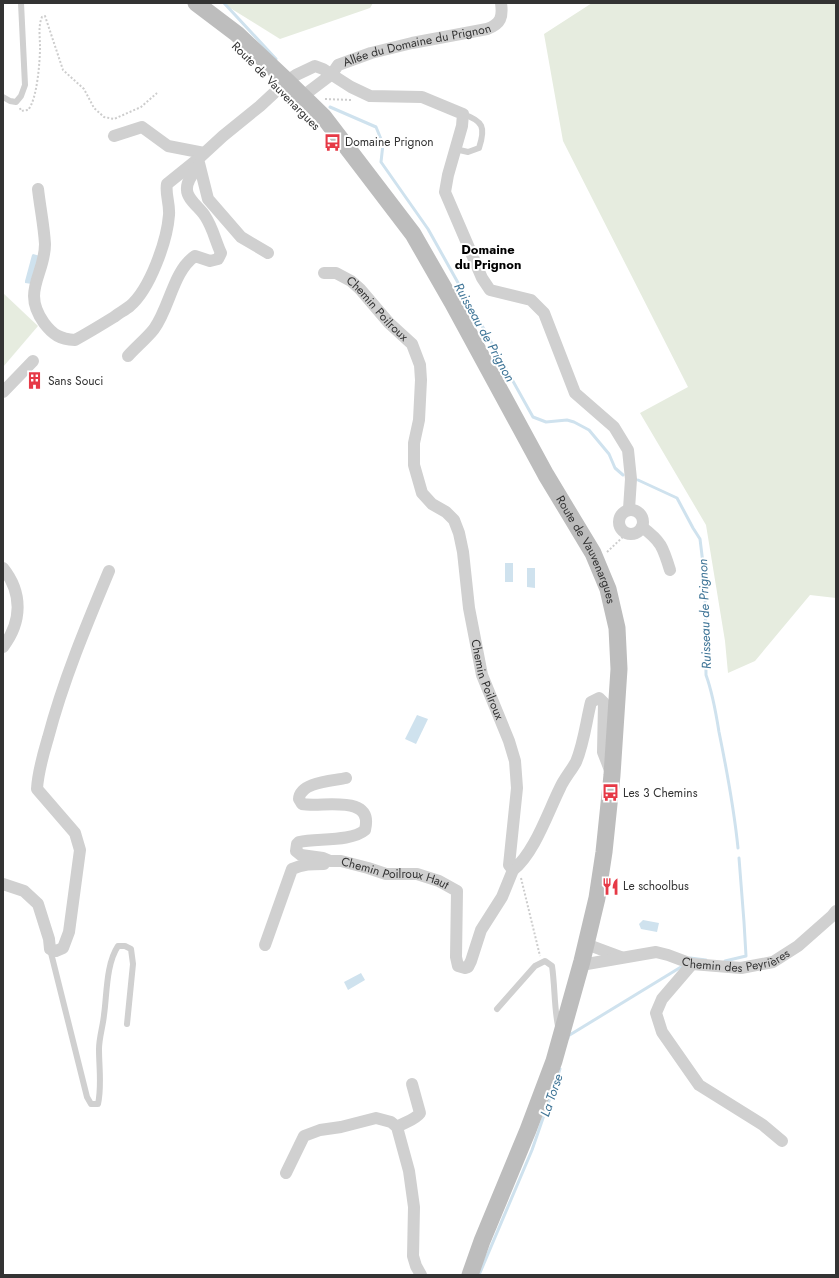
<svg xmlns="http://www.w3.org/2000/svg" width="839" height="1278" font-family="Jost,sans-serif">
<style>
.green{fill:#e6ecdf}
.water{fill:#cfe2ee}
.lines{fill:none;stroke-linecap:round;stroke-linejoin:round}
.stream{stroke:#cfe2ee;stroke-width:3}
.path{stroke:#cdcdcd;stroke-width:2;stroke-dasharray:2 2;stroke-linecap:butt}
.lane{stroke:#d0d0d0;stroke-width:6}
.street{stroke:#d0d0d0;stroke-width:12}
.secondary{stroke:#bdbdbd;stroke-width:17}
.labels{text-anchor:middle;stroke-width:4;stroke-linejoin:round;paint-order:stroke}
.street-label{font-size:12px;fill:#333;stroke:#fff}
.poi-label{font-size:12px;fill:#333;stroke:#fff;text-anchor:start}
.neighbourhood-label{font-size:13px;font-weight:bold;fill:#000;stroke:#fff}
.water-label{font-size:13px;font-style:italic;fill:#3f7597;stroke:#fff}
</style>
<rect width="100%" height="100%" fill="#fff"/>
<g class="green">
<polygon points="222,3 373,3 370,8 280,39"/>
<polygon points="592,3 836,3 836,598 810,595 755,661 728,673 725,641 706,525 640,413 688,387 563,141 544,34"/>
<polygon points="3,293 38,326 3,367"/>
</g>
<g class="water">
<polygon points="33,254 40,256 32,284 25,283 25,281 32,255"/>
<rect x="505" y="563" width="8" height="19"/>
<polygon points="527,568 535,568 535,588 527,587"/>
<polygon points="417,715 428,719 416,744 405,739"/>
<polygon points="643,920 659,923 657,932 641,929 639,924"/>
<polygon points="361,973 365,980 348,990 344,982"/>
</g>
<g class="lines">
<g class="stream">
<polyline points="224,3 276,59"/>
<polyline points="330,107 376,127 383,144 381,162 428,229 533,417 546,422 567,420 574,422 589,430 609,454 615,468 623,475"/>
<path d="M 638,480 L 677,498 L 693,528 L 700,539 L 705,580 L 706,675 C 713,694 716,713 719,732 C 727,771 734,809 738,848"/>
<polyline points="690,958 706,960"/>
<polyline points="725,961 746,956 744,922 739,858"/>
<polyline points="568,1038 568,1036 681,967"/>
<polyline points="479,1275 532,1150 560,1069"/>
</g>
<g class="path">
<polyline points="325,99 351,100"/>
<path d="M 20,108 L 21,111 L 28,110 C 37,100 40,62 40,47 C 40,37 38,26 42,17 L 45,16 L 63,70 L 84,89 L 94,108 L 104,117 L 114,119 L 141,107 L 157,93"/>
<polyline points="607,552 627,533"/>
<polyline points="521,878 540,956"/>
</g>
<g class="lane">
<polyline points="3,97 10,101 16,102 21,96 25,85 21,3"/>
<path d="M 455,149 L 468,152 L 479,148 C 486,127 483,121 463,114"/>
<path d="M 50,949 L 87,1097 L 91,1104 L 98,1104 C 102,1086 99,1068 99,1049 C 99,1038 103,1026 104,1015 C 107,994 106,964 118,946 L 125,946 L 131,949 L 133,964 L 127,1024"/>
<path d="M 497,1009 L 535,966 L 545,961 L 552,966 C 555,986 554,1006 558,1026"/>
</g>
<g class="street">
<path id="s1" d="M 295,94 L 303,96 L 332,74 L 338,65 L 371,53 L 412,43 L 487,29 C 501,24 503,17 501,3"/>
<polyline points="114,136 142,127 168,146 204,153"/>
<path d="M 38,189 C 40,207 44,226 45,244 C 45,275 21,291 44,323 C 53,335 60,339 75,340 C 88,333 101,325 114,317 C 119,313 125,310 130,306 C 150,289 167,241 169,215 C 170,204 165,194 167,184 L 198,159"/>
<polyline points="268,253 241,237 208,199 198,159 223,136 260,106 287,81 296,75 315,66 323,69 351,87 370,96 422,97 463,114 462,126 448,175 445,192 482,278 490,290 531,300 544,313 575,393 614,427 628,450 631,479 629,509"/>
<path id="s2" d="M 324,273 L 336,273 L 351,281 L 360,289 L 389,323 L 412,344 L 420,365 L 421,380 L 419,420 L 414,443 L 414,465 L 422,493 L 432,504 L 446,512 L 454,520 L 459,533 L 463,552 L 469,608 L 482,675 L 509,741 L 515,761 L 517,788 L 509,865 L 513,870 C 534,854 548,812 560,788 C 564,779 571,771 576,762 C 584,743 586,722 591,702 L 599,698 L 604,703 L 603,752 L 610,770"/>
<path d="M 128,356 C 136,347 147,338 154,329 C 170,307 173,271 195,256 L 210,261 L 218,259 L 221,253 C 215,240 213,228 205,216 C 200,208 187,199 187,190 C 186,181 194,172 199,165"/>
<polyline points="3,392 33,361"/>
<circle cx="631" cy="522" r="12"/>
<path d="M 642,527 C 661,541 663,547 670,570"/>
<path d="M 3,568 C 23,593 22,622 3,647"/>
<path id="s3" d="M 346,778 C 332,781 300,782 299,799 L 302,804 C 322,808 374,793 365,830 C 351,842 317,838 299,842 L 297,844 L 296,851 L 301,855 L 323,858 L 330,861 L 341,861 L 368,868 L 386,874 L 417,874 L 439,881 L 457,891 L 456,957 L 458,966 L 465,968 L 468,967 L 471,961 L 481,930 L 502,897 L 513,870"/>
<path d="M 3,884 L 24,891 L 38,904 L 49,939 L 50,949 L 56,951 L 63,948 L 69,932 L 80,850 L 75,833 L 37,789 C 38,771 43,755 48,738 C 63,681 86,626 109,571"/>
<polyline points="586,944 621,957"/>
<path d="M 265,945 L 292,869 C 303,864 312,864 324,864"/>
<polyline points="692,964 662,999 656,1013 662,1032 699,1085 763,1125 782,1141"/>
<path id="s4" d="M 581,965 L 656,952 L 668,955 L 692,964 L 741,968 L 773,962 L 798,946 L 832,916 L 836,911"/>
<path d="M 397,1127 C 405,1122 415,1120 420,1113 L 412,1084"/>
<polyline points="286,1173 304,1136 320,1130 341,1127 376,1118 391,1122 397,1127 409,1171 414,1207 413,1256 416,1266 421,1275"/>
</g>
<path class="secondary" id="s5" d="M 196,3 L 237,34 L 287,81 L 323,116 L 413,234 L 452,302 L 546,475 L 593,553 L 608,589 L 617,628 L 619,669 L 612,775 L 604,852 L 597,898 L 582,961 L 554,1061 L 528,1130 L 482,1241 L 470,1275"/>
</g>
<defs>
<symbol id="bus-bare" viewBox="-9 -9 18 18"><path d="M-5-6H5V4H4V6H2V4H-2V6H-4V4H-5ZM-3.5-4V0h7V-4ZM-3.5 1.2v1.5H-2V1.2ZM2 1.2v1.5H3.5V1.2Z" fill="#e63946" stroke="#fff" stroke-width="2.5" paint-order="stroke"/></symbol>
<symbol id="building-bare" viewBox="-9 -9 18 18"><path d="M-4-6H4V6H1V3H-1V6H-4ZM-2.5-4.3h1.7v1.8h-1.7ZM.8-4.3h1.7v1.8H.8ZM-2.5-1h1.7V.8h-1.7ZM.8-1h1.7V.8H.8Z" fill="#e63946" stroke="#fff" stroke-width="2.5" paint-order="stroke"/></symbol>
<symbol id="restaurant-bare" viewBox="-9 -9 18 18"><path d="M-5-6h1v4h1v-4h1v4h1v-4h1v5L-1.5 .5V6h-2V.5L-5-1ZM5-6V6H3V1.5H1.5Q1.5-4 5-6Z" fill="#e63946" stroke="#fff" stroke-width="2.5" paint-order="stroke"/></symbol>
</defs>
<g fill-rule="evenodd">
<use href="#bus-bare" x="320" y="130" width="25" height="25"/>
<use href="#building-bare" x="22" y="368" width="25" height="25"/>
<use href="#bus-bare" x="598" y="780" width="25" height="25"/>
<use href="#restaurant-bare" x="598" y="874" width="25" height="25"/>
</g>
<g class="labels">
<g class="street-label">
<text dy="4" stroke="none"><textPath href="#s1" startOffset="137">Allée du Domaine du Prignon</textPath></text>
<text transform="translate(276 86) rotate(45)" y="4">Route de Vauvenargues</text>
<text dy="4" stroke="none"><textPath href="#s2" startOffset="67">Chemin Poilroux</textPath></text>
<text dy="4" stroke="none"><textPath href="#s5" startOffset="679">Route de Vauvenargues</textPath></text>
<text dy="4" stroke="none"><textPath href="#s2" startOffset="475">Chemin Poilroux</textPath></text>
<text dy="4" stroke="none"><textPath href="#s3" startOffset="323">Chemin Poilroux Haut</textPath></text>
<text dy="4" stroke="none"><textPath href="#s4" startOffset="159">Chemin des Peyrières</textPath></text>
</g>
<g class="poi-label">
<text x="345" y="146">Domaine Prignon</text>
<text x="48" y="385">Sans Souci</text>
<text x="623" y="797">Les 3 Chemins</text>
<text x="623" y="890">Le schoolbus</text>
</g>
<g class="neighbourhood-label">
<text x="488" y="254">Domaine<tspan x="488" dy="15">du Prignon</tspan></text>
</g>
<g class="water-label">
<text transform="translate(485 332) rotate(61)" y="5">Ruisseau de Prignon</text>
<text transform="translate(704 614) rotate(-92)" y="5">Ruisseau de Prignon</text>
<text transform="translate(551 1095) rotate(-71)" y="5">La Torse</text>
</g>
</g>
<rect width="839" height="1278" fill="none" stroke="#333333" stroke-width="8"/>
</svg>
